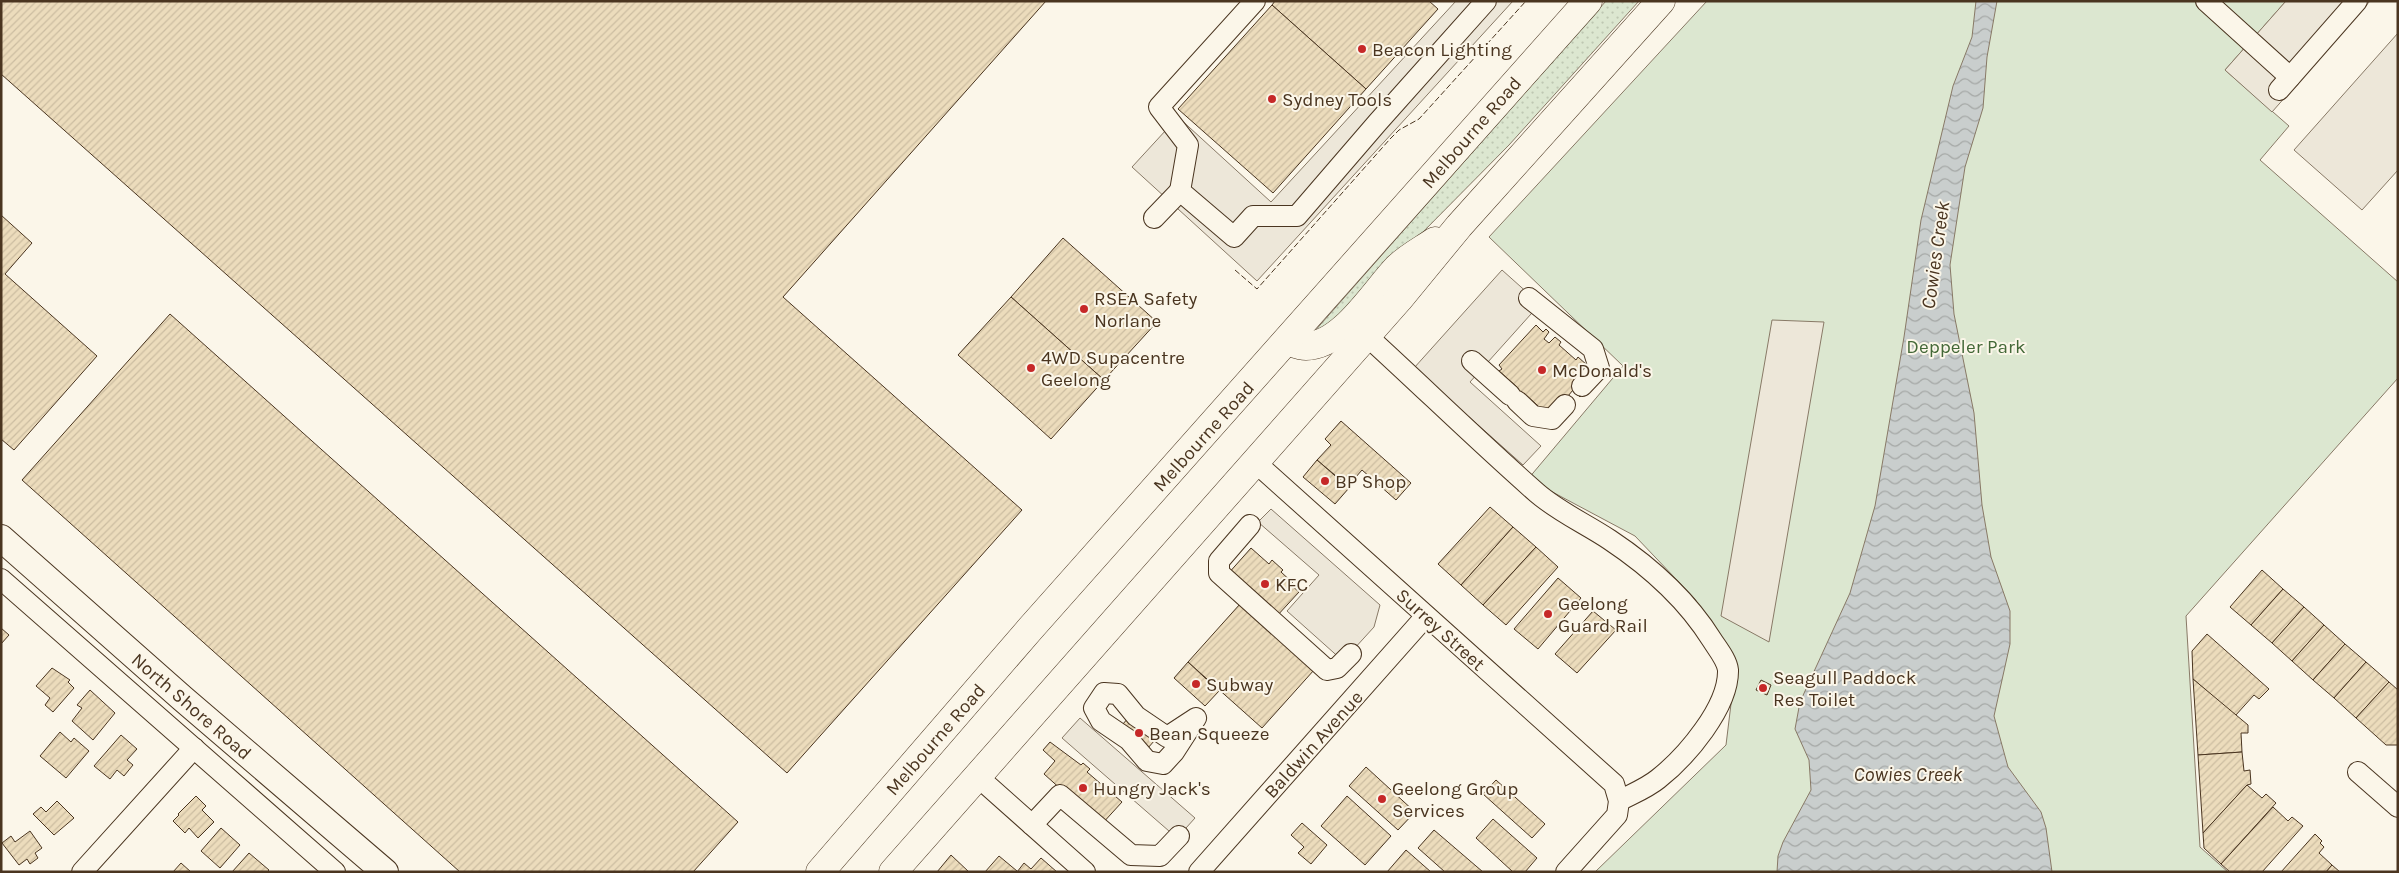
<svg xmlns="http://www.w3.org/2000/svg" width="2399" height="873" font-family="Karla,sans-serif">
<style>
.grass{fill:url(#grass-dots);stroke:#887966}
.green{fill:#dce7d0;stroke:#887966}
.parking{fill:#ede7d9;stroke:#887966}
.water{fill:url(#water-waves);stroke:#887966}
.building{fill:url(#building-hatch);stroke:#4a3520}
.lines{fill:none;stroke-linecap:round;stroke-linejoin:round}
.minor-casing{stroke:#4a3520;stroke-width:22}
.major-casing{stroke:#4a3520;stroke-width:28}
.highway-casing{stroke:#4a3520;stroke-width:29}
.minor{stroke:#fbf6e9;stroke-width:20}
.major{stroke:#fbf6e9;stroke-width:26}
.highway{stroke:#fbf6e9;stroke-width:28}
.fence{stroke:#4a3520;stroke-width:1;stroke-dasharray:6 2.5;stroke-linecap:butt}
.poi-dot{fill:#c62828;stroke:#fbf6e9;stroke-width:2}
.labels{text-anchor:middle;stroke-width:4;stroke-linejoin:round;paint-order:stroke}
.poi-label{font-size:19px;fill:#4a3520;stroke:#fbf6e9;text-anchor:start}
.street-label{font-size:19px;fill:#4a3520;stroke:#fbf6e9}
.park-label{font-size:19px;fill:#436837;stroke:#fbf6e9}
.water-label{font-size:20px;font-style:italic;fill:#4a3520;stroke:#fbf6e9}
</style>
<defs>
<pattern id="grass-dots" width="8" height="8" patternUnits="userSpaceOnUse" patternTransform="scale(1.25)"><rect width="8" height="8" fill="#dce7d0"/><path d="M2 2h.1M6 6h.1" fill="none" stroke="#bec7b2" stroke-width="1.8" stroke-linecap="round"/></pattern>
<pattern id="water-waves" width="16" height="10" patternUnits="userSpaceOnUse" patternTransform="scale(1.25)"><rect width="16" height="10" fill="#c9cecd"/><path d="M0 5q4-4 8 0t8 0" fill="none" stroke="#a5a8a6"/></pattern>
<pattern id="building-hatch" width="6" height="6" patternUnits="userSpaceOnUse" patternTransform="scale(1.25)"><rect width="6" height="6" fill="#ecdcbc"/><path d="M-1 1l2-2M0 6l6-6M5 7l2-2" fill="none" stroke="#ccbda1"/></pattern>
</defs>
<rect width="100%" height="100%" fill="#fbf6e9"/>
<polygon class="grass" points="1606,1 1639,1 1509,145 1418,237 1341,321 1313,333"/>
<polygon class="green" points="1707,1 2286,1 2225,70 2289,126 2260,160 2398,282 2398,378 2186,616 2200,847 2228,872 1595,872 1726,745 1735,671 1695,599 1635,536 1528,479 1623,366 1489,237"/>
<g class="parking">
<polygon points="1456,1 1513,1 1257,281 1132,167 1178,117 1271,202"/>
<polygon points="2286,1 2370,1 2272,112 2225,70"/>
<polygon points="2398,33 2398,170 2362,210 2294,150"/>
<polygon points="1502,270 1540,304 1470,382 1541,446 1523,465 1414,368"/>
<polygon points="1772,320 1824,322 1769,642 1721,616"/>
<polygon points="1271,509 1380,605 1374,627 1343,661 1287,611 1319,575 1258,522"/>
<polygon points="1080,718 1195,818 1177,838 1062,738"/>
</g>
<polygon class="water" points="1976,1 1997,1 1987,57 1983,108 1965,167 1950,265 1954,314 1974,413 1982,505 1991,557 2010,611 2010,644 1994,716 2008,767 2041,812 2046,828 2052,872 1777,872 1778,856 1783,842 1811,790 1809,760 1795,729 1800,702 1850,593 1875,506 1904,337 1921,220 1953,86 1972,37"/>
<g class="building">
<polygon points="1,1 1046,1 783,297 1022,510 787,773 1,74"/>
<polygon points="1275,1 1429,1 1438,9 1366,89 1272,5"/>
<polygon points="1272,5 1366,89 1273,193 1178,109"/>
<polygon points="1,215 32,243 5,274 97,356 14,450 1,439"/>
<polygon points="1063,238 1157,322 1104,380 1011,297"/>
<polygon points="1011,297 1104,380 1051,439 958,355"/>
<polygon points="170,314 738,822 693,872 460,872 22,480"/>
<polygon points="1536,325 1543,332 1546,329 1549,332 1544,339 1549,343 1555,337 1561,342 1559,345 1576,360 1578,357 1587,365 1574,379 1586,390 1580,397 1573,390 1568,396 1575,402 1569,409 1549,416 1524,393 1516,402 1509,396 1517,387 1499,371 1502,369 1499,365"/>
<polygon points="1341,421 1411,483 1396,500 1362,470 1348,486 1317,460 1331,445 1325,439"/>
<polygon points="1317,460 1349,488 1335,504 1303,477"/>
<polygon points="1490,507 1513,527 1461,585 1438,564"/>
<polygon points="1513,527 1536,547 1483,605 1461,585"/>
<polygon points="1536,547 1558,567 1506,625 1483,605"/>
<polygon points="1251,548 1269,564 1272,560 1283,570 1281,572 1293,583 1291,585 1299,592 1276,617 1227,575"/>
<polygon points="2262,570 2283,589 2251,625 2230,607"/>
<polygon points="1558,578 1581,598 1538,649 1514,629"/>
<polygon points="2283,589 2304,607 2272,643 2251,625"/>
<polygon points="1240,604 1314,670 1262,728 1188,662"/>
<polygon points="2304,607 2324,625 2292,661 2272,643"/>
<polygon points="1593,611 1616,630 1577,673 1555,654"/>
<polygon points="2324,625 2345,644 2313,680 2292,661"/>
<polygon points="1,628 9,635 1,644"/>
<polygon points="2207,634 2269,689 2259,699 2254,695 2235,716 2193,679 2192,651"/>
<polygon points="2345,644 2366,662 2334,698 2313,680"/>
<polygon points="1188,662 1219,691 1205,706 1174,678"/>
<polygon points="2366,662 2389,682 2356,718 2334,698"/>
<polygon points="52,668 70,680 68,682 74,688 53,712 45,705 50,698 36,686"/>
<polygon points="2193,679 2248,725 2248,733 2241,733 2242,752 2198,755"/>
<polygon points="1761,680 1771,685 1767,695 1756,690"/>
<polygon points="2389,682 2398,690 2398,745 2386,745 2356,718"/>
<polygon points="90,690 115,713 93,740 72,721 82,708 77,705"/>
<polygon points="1130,716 1155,740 1147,749 1122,725"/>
<polygon points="60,732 71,742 74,738 89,751 66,778 40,756"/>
<polygon points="121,735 137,749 127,760 133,765 124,776 117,770 110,779 94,766"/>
<polygon points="1050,742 1081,765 1083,763 1090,769 1087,772 1122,802 1101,825 1044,774 1055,761 1043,750"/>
<polygon points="2242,752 2244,771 2250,770 2251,784 2247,785 2203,833 2198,755"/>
<polygon points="1366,767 1415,812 1398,830 1349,786"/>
<polygon points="1496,780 1545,824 1532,838 1483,794"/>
<polygon points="2247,785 2262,798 2266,794 2276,803 2221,864 2204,848 2203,833"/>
<polygon points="196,796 206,806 202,810 214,822 198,838 189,828 185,833 173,821 179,815 178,814"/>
<polygon points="1347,796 1391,836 1365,865 1321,826"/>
<polygon points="57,801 74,818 54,835 33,814 41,807 46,812"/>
<polygon points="2273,807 2288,821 2292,817 2303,826 2262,872 2230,872 2221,864"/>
<polygon points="1493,819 1537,858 1525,872 1513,872 1476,838"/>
<polygon points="1302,823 1327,845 1311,864 1298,853 1304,847 1291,835"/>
<polygon points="221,828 240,845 220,868 201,851"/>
<polygon points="1434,830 1483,872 1445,872 1418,848"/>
<polygon points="30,831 42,848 35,853 38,858 30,864 27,859 19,865 2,843 11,836 15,842"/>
<polygon points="2315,834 2322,841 2320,843 2324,847 2319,853 2332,865 2326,872 2281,872"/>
<polygon points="1406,850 1431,872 1387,872"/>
<polygon points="249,853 269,870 267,872 232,872"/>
<polygon points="951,855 969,872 937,872"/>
<polygon points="999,856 1017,871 1017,872 985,872"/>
<polygon points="1041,858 1057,872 1017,872 1024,863 1031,869"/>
<polygon points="181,863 191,872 173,872"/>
<polygon points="2332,865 2340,872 2326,872"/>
</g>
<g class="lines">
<defs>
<g id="minor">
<polyline points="1255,1 1159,107 1188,145 1180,191 1234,237 1253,216 1297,216 1378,122 1486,1"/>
<polyline points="2206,1 2290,77"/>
<polyline points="2279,90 2357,1"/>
<polyline points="1154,218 1180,191"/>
<polyline points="1529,298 1593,349 1599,368 1582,386"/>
<path d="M 1367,336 C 1424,388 1479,442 1537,493 C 1559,512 1586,524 1610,540 C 1649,566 1687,600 1712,640 C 1717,648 1727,660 1728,670 C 1729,707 1686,757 1658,779 C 1647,788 1632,794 1619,801"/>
<polyline points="1472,361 1510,395"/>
<polyline points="1517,401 1533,416 1552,419 1565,405"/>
<polyline points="1255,462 1614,784 1619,801 1617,815 1566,872"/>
<polyline points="1250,525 1219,561 1219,573 1327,670 1337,668 1351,654"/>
<polyline points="1,579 335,872"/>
<polygon points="1104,693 1118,694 1136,716 1167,737 1196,718 1174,752 1163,764 1147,761 1129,740 1101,721 1094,708"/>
<polyline points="2358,772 2398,807"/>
<polyline points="977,776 1085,872"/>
<polyline points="1032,825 1060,795 1131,855 1160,856 1179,836"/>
<polyline points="82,872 194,748"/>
<polyline points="1199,872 1426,616"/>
</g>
<polyline id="major" points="1,538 182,698 385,872"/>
<g id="highway">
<path d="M 1287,341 C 1293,343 1300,346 1306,346 C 1342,346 1374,292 1397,268 C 1408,257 1422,250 1435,241"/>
<polyline points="820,872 1030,629 1588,1"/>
<polyline points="893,872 1399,299 1459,226 1661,1"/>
</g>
</defs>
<use href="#minor" class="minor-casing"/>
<use href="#major" class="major-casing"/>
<use href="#highway" class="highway-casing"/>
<use href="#minor" class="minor"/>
<use href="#major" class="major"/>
<use href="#highway" class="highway"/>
<polyline class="fence" points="1235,270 1257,289 1390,139 1399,130 1419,119 1526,1"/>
</g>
<g class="poi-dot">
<circle cx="1362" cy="49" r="5"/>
<circle cx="1272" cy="99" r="5"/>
<circle cx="1084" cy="309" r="5"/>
<circle cx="1031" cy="368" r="5"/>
<circle cx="1542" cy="370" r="5"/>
<circle cx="1325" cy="481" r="5"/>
<circle cx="1265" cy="584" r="5"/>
<circle cx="1548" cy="614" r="5"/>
<circle cx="1196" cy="684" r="5"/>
<circle cx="1763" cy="688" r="5"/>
<circle cx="1139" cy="733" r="5"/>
<circle cx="1083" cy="788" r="5"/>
<circle cx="1382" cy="799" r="5"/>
</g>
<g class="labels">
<g class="poi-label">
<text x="1372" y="56">Beacon Lighting</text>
<text x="1282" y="106">Sydney Tools</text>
<text x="1094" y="305">RSEA Safety<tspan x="1094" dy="22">Norlane</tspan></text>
<text x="1041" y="364">4WD Supacentre<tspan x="1041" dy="22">Geelong</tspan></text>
<text x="1552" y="377">McDonald's</text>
<text x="1335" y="488">BP Shop</text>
<text x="1275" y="591">KFC</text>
<text x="1558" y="610">Geelong<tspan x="1558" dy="22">Guard Rail</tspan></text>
<text x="1773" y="684">Seagull Paddock<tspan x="1773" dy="22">Res Toilet</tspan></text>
<text x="1206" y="691">Subway</text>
<text x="1149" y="740">Bean Squeeze</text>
<text x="1093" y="795">Hungry Jack's</text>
<text x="1392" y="795">Geelong Group<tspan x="1392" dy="22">Services</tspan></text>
</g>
<g class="street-label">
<text transform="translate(1471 132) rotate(-49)" y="7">Melbourne Road</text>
<text transform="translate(1203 436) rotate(-48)" y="7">Melbourne Road</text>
<text transform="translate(1441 629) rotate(42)" y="7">Surrey Street</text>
<text transform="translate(192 706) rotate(41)" y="7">North Shore Road</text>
<text transform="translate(935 739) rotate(-49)" y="7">Melbourne Road</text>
<text transform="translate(1313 744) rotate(-48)" y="7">Baldwin Avenue</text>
</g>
<g class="park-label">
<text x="1966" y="353">Deppeler Park</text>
</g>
<g class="water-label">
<text transform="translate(1935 255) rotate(-82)" y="7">Cowies Creek</text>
<text x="1908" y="781">Cowies Creek</text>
</g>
</g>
<rect width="2399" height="873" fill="none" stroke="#4a3520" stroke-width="5"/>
</svg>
